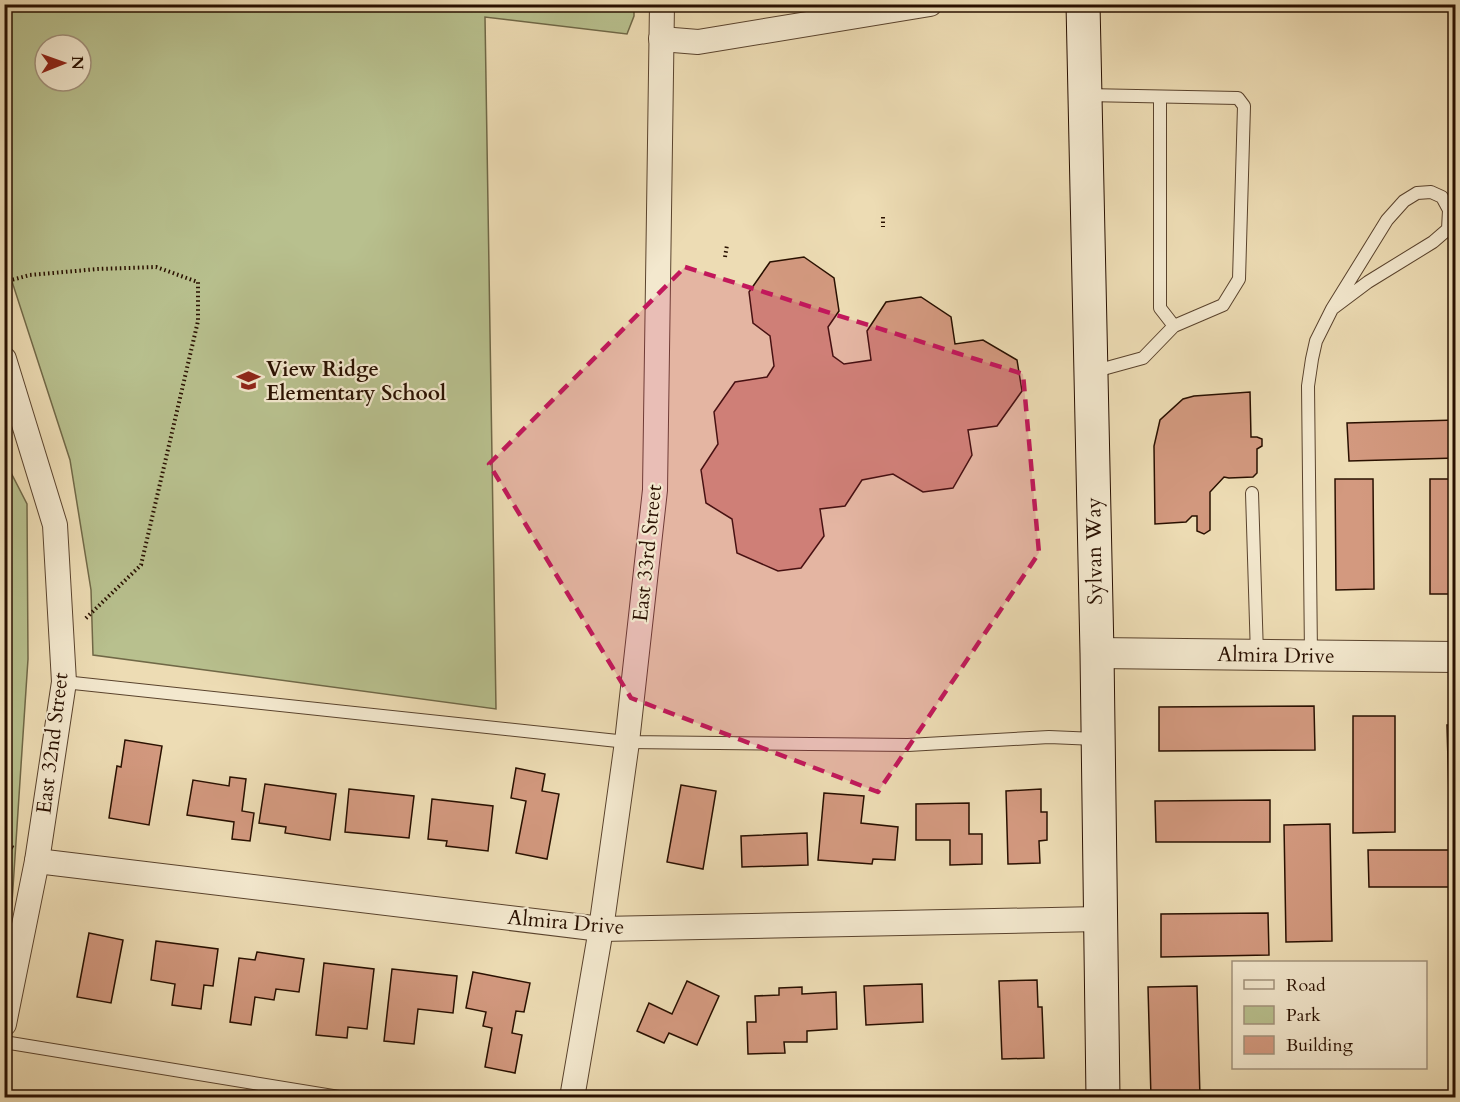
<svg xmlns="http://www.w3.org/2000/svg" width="1460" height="1102" font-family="Cardo,serif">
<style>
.green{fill:#b8c08e;stroke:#706847;stroke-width:1.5;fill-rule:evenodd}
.building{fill:#d3997f;stroke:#291000;stroke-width:1.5}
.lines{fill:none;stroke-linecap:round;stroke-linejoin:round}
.service-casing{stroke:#5a432d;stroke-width:14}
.minor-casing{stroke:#5a432d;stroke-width:26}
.tertiary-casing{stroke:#5a432d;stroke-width:32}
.secondary-casing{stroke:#291000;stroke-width:35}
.path{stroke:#291000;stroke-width:4;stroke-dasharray:1.5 3;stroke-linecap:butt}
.service{stroke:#f3e8ce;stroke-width:12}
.minor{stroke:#f3e8ce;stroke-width:24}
.tertiary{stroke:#f3e8ce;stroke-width:30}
.secondary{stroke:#f3e8ce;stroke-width:33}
.marked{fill:#c2185b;fill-opacity:0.2;stroke:#c2185b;stroke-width:4.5;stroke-dasharray:12 8;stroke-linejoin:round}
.labels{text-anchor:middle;stroke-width:4.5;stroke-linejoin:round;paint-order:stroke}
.poi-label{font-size:21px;font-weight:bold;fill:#291000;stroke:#f3e8ce;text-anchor:start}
.street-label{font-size:21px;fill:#291000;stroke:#f3e8ce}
</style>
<rect width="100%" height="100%" fill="#eddcb4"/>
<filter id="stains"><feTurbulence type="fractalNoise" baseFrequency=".00333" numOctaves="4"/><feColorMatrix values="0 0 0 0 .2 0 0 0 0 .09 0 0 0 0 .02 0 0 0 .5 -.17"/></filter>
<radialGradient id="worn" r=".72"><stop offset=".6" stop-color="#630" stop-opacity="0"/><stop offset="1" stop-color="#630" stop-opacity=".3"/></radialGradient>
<g class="green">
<path d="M 4,5 L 634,5 L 634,16 L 627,34 L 485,17 L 496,709 L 93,655 L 91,590 L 70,460 L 5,260 ZM 45,45 L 81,45 L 81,81 L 45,81 Z"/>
<polygon points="5,461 27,504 28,659 11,918 5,921"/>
</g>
<g class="building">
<polygon points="804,257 834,278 839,311 828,327 833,356 844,364 871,360 867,331 886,302 921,297 951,317 955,344 983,340 1017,360 1022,391 997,426 968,430 972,455 953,488 923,492 893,474 862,480 845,506 820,509 824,536 801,568 778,571 737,553 732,519 706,503 701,470 718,444 714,412 735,382 767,377 774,366 770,336 753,323 749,292 770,262"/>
<polygon points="1250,392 1251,437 1257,437 1262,439 1262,446 1257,449 1257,473 1253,477 1229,478 1224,477 1210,492 1210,530 1204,534 1197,531 1197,516 1192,516 1186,522 1155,524 1154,446 1160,420 1183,399 1194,396"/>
<polygon points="1456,420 1456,458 1349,461 1347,423"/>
<polygon points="1335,479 1373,479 1374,589 1336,590"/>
<rect x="1430" y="479" width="26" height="115"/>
<polygon points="1314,706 1315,750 1159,751 1159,707"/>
<polygon points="1353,716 1395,716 1395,832 1353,833"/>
<polygon points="1447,725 1456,725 1456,832 1450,832"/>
<polygon points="125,740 162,746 149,825 109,818 117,766 121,767"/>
<polygon points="516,768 545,774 542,791 559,794 547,859 516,853 526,801 511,798"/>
<polygon points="230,777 246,779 242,811 254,813 250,841 232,839 234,822 187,815 193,780 229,786"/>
<polygon points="265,784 336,794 330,840 285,833 286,827 259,823"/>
<polygon points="681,785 716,791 703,869 667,862"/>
<polygon points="349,789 414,796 409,838 345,832"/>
<polygon points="1041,789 1041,812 1047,812 1047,840 1039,841 1040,863 1008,864 1006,791"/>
<polygon points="824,793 864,796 861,823 898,827 895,860 873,859 872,864 818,860"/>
<polygon points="432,799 493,806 488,851 446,846 447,841 428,839"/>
<polygon points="1270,800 1270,842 1156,842 1155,801"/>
<polygon points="969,803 969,834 982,834 982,864 950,865 950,840 916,840 916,804"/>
<polygon points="1330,824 1332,941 1286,942 1284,825"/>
<polygon points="807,833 808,865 742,867 741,836"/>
<polygon points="1368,850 1456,850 1456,887 1369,887"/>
<polygon points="1268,913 1269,955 1161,957 1161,914"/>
<polygon points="89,933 123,940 111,1003 77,997"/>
<polygon points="156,941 218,949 213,986 204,985 201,1009 172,1005 175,984 151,980"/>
<polygon points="257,952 304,959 299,992 276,989 274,1000 255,997 251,1025 230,1022 239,958 255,960"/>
<polygon points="324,963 374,969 367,1029 348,1027 347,1038 316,1035"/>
<polygon points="392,969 457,976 453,1013 418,1009 414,1044 384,1041"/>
<polygon points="473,972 530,983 524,1012 516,1011 512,1033 522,1035 515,1073 485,1067 492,1028 483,1026 486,1012 466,1008"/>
<polygon points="1037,980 1038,1007 1042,1007 1044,1058 1002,1059 999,981"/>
<polygon points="687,981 719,996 697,1045 669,1033 664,1043 637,1031 649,1003 672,1014"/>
<polygon points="922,984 923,1022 866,1025 864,986"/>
<polygon points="1197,986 1200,1098 1151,1098 1148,987"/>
<polygon points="802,987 802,994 836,992 837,1029 807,1031 807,1042 784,1042 785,1053 748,1054 747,1022 756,1022 755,996 779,995 779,988"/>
</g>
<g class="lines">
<defs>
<g id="service">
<polyline points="1086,95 1238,98 1244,106 1239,279 1223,305 1174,326 1143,358 1092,372"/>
<polyline points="1160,97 1160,308 1174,326"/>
<polyline points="1252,493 1257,655"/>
<polyline points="1311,654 1308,386 1312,359 1316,341 1332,309 1368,282 1433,242 1448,229 1449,210 1442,197 1431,192 1417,193 1404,201 1387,220 1332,309"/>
<polyline points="64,682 627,742 908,745 1049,737 1096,739"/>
<polyline points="4,1042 345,1098"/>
</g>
<g id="minor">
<polyline points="661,39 698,42 930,4"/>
<polyline points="4,359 55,525 64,682 37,861 4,1024"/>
<polyline points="37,861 601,929 1099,919"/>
<polyline points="572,1098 601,929 627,742 655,490 662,4"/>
</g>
<polyline id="tertiary" points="1097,653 1456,657"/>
<polyline id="secondary" points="1083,4 1097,653 1103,1098"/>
</defs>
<use href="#service" class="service-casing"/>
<use href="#minor" class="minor-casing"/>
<use href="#tertiary" class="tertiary-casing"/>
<use href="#secondary" class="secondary-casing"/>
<g class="path">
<polyline points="883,217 883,227"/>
<polyline points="725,257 727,245"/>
<polyline points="4,282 30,275 98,269 156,267 198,282 198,321 141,565 84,620"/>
<polyline points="4,843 14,848"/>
</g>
<use href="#service" class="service"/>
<use href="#minor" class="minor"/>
<use href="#tertiary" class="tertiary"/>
<use href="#secondary" class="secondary"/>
</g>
<path class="marked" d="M 685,267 L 1023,374 L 1039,553 L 878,792 L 631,698 L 489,464 Z"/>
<defs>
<symbol id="school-bare" viewBox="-9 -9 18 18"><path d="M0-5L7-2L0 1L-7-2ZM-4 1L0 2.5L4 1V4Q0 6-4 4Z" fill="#8f2418" stroke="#f3e8ce" stroke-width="2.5" paint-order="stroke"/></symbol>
</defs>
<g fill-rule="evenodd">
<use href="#school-bare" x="232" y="364" width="33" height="33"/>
</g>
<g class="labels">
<g class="poi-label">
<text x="266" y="376">View Ridge<tspan x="266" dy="24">Elementary School</tspan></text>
</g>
<g class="street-label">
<text transform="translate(1094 551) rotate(-91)" y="7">Sylvan Way</text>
<text transform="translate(647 553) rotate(-84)" y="7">East 33rd Street</text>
<text transform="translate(1276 655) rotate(1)" y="7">Almira Drive</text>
<text transform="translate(52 743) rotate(-83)" y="7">East 32nd Street</text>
<text transform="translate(566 922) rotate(5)" y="7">Almira Drive</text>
</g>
</g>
<rect width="1460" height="1102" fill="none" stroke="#eddcb4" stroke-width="24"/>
<rect x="6" y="6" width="1448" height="1090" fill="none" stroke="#291000" stroke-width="3"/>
<rect x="12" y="12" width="1436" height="1078" fill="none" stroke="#291000" stroke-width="1.5"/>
<rect x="1232" y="961" width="195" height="108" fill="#f3e8ce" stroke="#a2927c" stroke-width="1.5"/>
<rect x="1244" y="980" width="30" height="9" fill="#f3e8ce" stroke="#a2927c" stroke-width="1.5"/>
<text x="1286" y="991" font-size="18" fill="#291000">Road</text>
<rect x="1244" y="1006" width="30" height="18" fill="#b8c08e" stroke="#a2927c" stroke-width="1.5"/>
<text x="1286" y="1021" font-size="18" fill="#291000">Park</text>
<rect x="1244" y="1036" width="30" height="18" fill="#d3997f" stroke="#a2927c" stroke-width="1.5"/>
<text x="1286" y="1051" font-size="18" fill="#291000">Building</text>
<g transform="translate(63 63) rotate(89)"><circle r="28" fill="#f3e8ce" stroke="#a2927c" stroke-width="1.5"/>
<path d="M0-4.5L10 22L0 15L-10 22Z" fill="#8f2418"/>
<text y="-9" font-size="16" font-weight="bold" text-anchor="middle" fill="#291000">N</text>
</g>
<rect width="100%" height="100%" filter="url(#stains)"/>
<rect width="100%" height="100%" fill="url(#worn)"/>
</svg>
